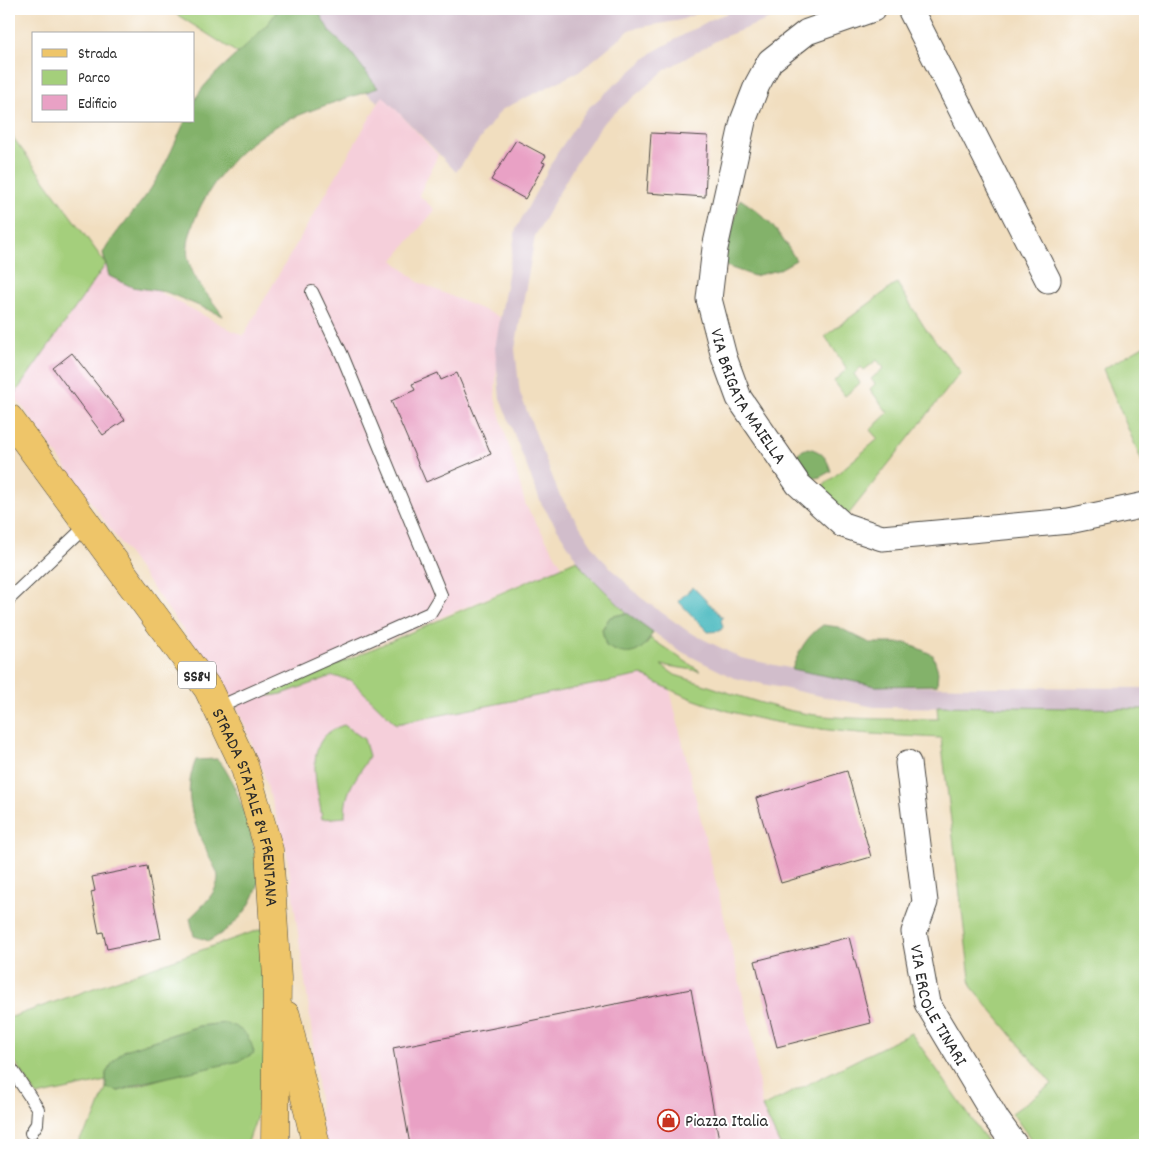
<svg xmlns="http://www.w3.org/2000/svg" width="1154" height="1154" font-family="Dekko,sans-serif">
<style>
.built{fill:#f5cfda}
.industrial{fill:#d1bdcb}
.green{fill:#a4cf7b;stroke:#687d53}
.forest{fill:#83b26b;stroke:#576e4b}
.water{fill:#4bbac0;stroke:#3b7276}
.building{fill:#e9a1c5}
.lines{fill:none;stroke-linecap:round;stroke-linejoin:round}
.lane-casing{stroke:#494641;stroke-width:14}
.street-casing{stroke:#494641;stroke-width:27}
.primary-casing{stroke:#494641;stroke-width:29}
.lane{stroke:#fff;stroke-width:12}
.street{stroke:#fff;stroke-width:25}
.primary{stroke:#eec569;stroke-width:28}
.labels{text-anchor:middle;stroke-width:4;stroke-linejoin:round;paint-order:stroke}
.shield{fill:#fff;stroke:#6b6b6b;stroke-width:1}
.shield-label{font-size:16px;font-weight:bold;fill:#2b2b2b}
.street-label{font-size:18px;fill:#2b2b2b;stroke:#fff}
.poi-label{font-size:18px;fill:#2b2b2b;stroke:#fff;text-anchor:start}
</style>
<rect width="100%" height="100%" fill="#fff"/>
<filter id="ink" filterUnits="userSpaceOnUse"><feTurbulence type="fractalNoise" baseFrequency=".02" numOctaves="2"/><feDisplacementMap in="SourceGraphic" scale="10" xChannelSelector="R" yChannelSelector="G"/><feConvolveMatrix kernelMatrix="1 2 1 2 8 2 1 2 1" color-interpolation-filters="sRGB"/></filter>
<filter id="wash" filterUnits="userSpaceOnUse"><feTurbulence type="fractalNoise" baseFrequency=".0096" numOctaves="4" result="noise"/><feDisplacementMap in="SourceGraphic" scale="20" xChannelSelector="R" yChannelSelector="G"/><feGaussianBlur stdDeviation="1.12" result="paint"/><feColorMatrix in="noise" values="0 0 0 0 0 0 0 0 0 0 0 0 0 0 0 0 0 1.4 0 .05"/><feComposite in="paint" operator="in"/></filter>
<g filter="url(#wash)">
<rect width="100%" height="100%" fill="#f1debf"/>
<polygon class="built" points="383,95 438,155 419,195 435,210 393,260 418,282 500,317 495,398 526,506 562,566 274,688 269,694 332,676 351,680 387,715 503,685 642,675 670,690 752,1034 762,1107 780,1145 324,1145 309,1009 286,849 262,769 236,704 14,395 106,264 243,336"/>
<g class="industrial">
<polygon points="302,9 708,9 681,20 631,29 580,71 501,110 456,172 383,96 378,102 292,32"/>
<polygon points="738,9 795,9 721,38 665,70 603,123 574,166 535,236 515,349 520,393 559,494 599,556 640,597 689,632 741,658 876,686 1145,688 1145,709 874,707 734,678 678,650 627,613 583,569 541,503 500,398 495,348 516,229 556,155 587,109 653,52 712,19"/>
</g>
<g class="green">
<polygon points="168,9 278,9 273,18 239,54"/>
<polygon points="9,132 106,264 14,395 9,388"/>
<polygon points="897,283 925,328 961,372 848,515 822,487 878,439 870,430 888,413 870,389 875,384 871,379 884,368 877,360 864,370 861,367 854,374 860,383 845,396 834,381 847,369 825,336"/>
<polygon points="1145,345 1145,469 1103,369"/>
<path d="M 577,560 L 583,569 L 627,613 L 610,617 L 602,629 L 606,646 L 647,644 L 650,638 L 700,671 L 661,665 L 675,675 C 717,688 765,707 808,714 C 848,720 897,719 938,719 L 937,706 L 1145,709 L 1145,1145 L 1035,1145 L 1012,1113 L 1052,1084 L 971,986 L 941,738 C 839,733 732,727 642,675 L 396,724 L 351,680 L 332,676 L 282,694 L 270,696 L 269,694 Z"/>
<path d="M 344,725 L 364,739 L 369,756 C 356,781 345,787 345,817 L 322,819 C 318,785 300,738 344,725 Z"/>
<polygon points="264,928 267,1055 256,1119 247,1145 78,1145 79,1140 94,1119 106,1088 119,1091 167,1077 225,1023 199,1026 125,1050 106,1073 106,1081 37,1096 9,1052 9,1018"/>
<polygon points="911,1033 990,1145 780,1145 762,1107"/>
</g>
<g class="forest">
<path d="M 278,9 L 317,9 L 330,32 L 350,51 L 378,88 C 301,114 248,123 204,200 C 196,214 185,241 188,258 C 193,282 210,296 223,316 L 166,292 L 132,287 L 109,276 L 103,253 C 117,230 130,217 145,197 C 162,174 173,147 185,121 L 194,121 C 194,116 193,110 194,105 C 198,79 262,40 278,9 Z"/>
<path d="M 740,199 C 768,217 779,232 796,260 L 778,270 L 754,276 L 723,265 Z"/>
<path d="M 808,448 C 822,451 827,458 831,471 L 820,477 L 809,479 L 795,469 C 796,457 796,452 808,448 Z"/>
<path d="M 627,613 L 653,632 C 642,655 628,659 606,646 L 602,630 L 610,617 Z"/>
<path d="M 823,625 L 838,627 L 870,643 L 907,643 L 933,655 L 938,671 L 937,685 L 876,686 L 792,669 C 800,649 806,637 823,625 Z"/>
<path d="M 217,759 C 235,774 264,862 258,885 C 250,912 232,928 209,941 L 194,936 L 190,918 C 200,908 218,893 218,877 C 218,871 211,862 209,856 C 194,823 181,795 196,760 Z"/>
<path d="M 226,1023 C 243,1029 250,1035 254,1053 L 240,1061 L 141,1083 L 119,1091 L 106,1088 L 106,1073 L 115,1059 L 125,1050 L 199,1026 Z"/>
</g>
<polygon class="water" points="693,587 723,618 721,620 723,627 720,631 708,632 678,601"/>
<g id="blocks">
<g class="building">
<polygon points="651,133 708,136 705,197 647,193"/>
<polygon points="516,140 546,156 542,162 545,163 525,199 491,180"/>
<polygon points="72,353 125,420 103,435 53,368"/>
<polygon points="438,373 441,380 457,373 491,454 426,482 391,401 415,390 412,384"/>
<polygon points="847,771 871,857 781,883 756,798"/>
<polygon points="147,866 161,938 107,949 103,932 99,933 91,892 95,891 92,877"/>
<polygon points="849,937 871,1023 777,1047 755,961"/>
<polygon points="691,989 720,1145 410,1145 393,1048"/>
</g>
</g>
</g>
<g filter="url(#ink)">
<use href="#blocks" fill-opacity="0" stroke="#494641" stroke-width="1"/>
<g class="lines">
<defs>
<g id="lane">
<polyline points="9,599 88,524"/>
<polyline points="217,708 430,613 441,595 342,355 312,292"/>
<polyline points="9,1065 38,1109 37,1124 31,1133"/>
</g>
<g id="street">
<path id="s1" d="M 873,9 L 807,32 L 770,61 L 757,85 L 743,121 L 715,248 L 709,299 L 724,357 L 739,398 L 798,484 L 843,525 L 882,538 L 1069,521 L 1145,505"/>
<polyline points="910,9 1048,280"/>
<path id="s2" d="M 908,763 L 925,902 L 914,932 L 927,1003 L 997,1120 L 1015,1145"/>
</g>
<g id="primary">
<path id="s3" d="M 9,418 L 208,689 L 244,765 L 269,850 L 277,978 L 275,1145"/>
<polyline points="286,1015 316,1145"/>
</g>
</defs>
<use href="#lane" class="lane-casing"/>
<use href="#street" class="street-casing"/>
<use href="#primary" class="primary-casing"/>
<use href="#lane" class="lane"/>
<use href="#street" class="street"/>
<use href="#primary" class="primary"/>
</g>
</g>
<defs>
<symbol id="shop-ring" viewBox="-11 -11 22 22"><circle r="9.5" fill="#fff" stroke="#c8321e" stroke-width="1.5"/><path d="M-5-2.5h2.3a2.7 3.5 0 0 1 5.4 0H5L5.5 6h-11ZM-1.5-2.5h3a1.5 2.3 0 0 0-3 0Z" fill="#c8321e"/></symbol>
</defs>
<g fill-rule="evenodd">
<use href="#shop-ring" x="656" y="1108" width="25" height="25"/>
</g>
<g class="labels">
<rect class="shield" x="178" y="661.5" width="38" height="27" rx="4"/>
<g class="shield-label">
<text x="197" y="681">SS84</text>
</g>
<g class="street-label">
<text dy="6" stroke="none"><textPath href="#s1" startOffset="470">VIA BRIGATA MAIELLA</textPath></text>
<text dy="6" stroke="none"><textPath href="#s3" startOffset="462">STRADA STATALE 84 FRENTANA</textPath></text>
<text dy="6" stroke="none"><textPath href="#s2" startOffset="250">VIA ERCOLE TINARI</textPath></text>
</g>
<g class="poi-label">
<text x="685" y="1126">Piazza Italia</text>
</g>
</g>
<rect width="1154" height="1154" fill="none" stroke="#fff" stroke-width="30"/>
<rect x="32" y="32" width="162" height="90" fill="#ffffff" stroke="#aaaaaa"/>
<rect x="42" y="49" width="25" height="8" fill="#eec569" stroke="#aaaaaa"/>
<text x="78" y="58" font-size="15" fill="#2b2b2b">Strada</text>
<rect x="42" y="70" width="25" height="15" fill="#a4cf7b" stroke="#aaaaaa"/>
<text x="78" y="82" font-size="15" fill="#2b2b2b">Parco</text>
<rect x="42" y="95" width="25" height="15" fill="#e9a1c5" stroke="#aaaaaa"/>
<text x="78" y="108" font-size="15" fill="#2b2b2b">Edificio</text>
</svg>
